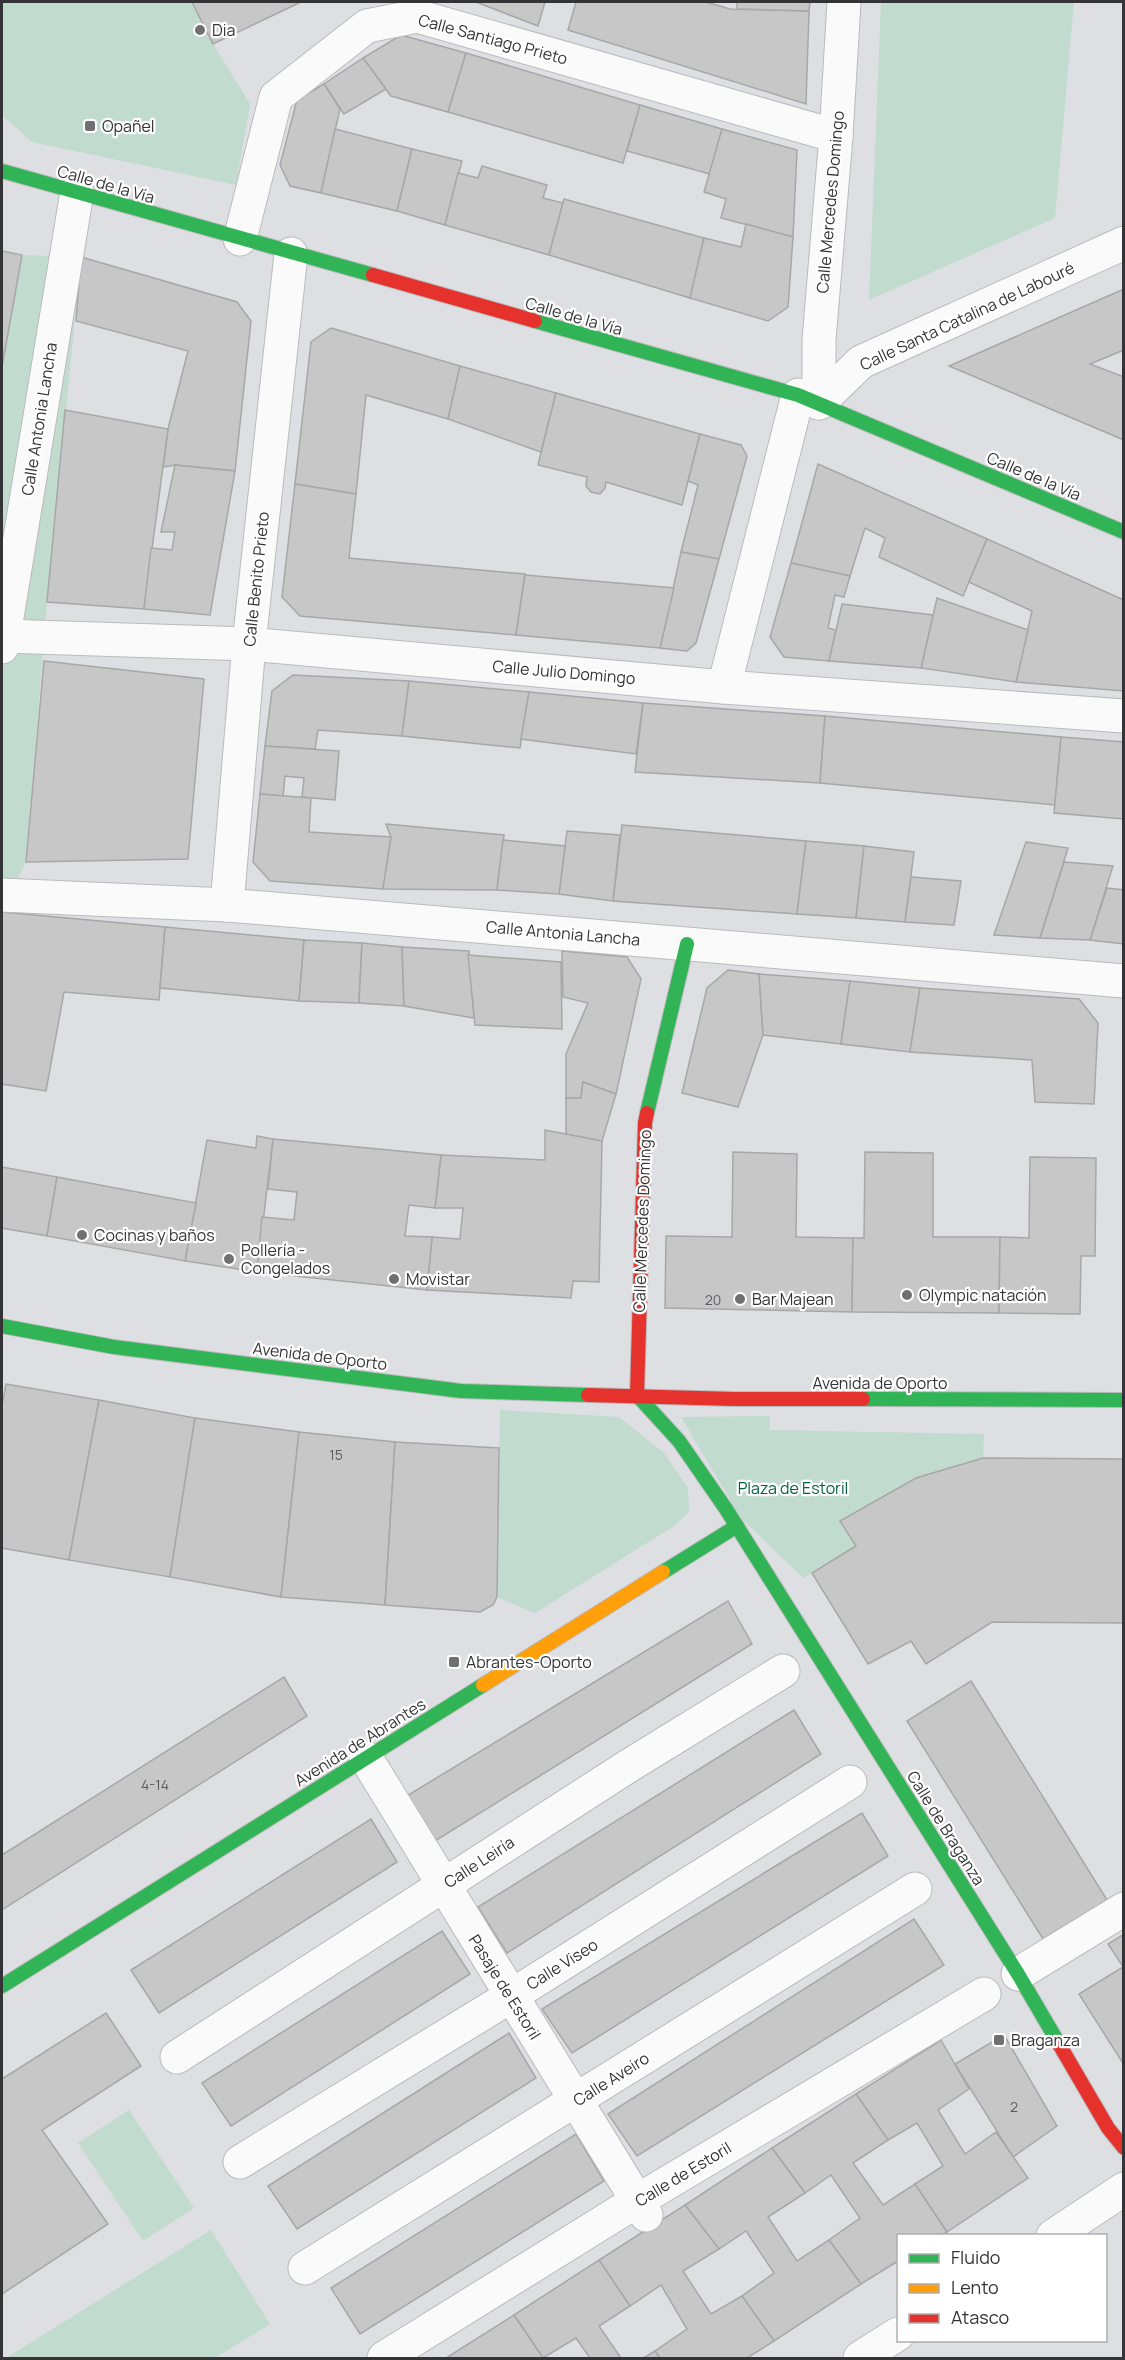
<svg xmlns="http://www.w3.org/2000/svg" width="1125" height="2360" font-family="Manrope,sans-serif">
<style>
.green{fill:#c1dbcf}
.building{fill:#c7c7c8;stroke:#a8a7a8;stroke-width:1.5}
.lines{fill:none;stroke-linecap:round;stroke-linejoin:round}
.street-casing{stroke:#bbbbbd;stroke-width:35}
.fast-casing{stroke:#bbbbbd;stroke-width:16}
.slow-casing{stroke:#bbbbbd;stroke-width:16}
.jam-casing{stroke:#bbbbbd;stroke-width:16}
.street{stroke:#fafafb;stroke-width:33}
.fast{stroke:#30b455;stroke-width:14}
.slow{stroke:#ff9f0a;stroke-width:14}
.jam{stroke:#e5322d;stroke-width:14}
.poi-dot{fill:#707072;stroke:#fff;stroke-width:2}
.labels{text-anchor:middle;stroke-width:4.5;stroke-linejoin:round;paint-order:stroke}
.number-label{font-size:14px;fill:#5b5b5d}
.poi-label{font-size:16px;fill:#343436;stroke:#fff;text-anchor:start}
.street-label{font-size:16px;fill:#343436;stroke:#fff}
.park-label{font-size:16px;fill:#026140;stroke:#fff}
</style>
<rect width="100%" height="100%" fill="#dedfe2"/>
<g class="green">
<polygon points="2,2 192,2 213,44 250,104 236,185 32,142 2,115"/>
<polygon points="881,2 1074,2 1055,218 869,300"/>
<polygon points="22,255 81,257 47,602 26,862 2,911 2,367"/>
<polygon points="500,1410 619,1417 664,1453 688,1488 689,1512 674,1526 535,1613 497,1597"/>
<polygon points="770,1416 770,1430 984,1434 983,1458 856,1546 803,1578 741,1518 681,1417"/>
<polygon points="129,2110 194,2208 143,2241 78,2143"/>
<polygon points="211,2230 270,2324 215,2358 6,2358"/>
</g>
<g class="building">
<polygon points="192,2 301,2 213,44"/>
<polygon points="476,2 545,2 538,26"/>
<polygon points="576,2 706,2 730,9 809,11 806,104 568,30"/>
<polygon points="737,2 810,2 809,11 737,9"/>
<polygon points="401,35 466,53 448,112 391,96 363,58"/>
<polygon points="466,53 640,105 623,163 448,112"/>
<polygon points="363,58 386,89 344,114 324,84"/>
<polygon points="324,84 340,109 321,193 290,186 280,165 297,100"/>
<polygon points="640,105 722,129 710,174 627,151"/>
<polygon points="335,129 412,149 397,211 321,193"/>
<polygon points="722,129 797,150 793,237 721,218 726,199 704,192"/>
<polygon points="412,149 462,161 445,225 397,211"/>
<polygon points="482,166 547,185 543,198 563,203 549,255 445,225 458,173 478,178"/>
<polygon points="564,199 704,238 690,298 549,255"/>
<polygon points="746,224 793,237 788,307 768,321 690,298 704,238 741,247"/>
<polygon points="2,251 22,255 2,367"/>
<polygon points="81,257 237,302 251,321 235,471 175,465 163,467 168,429 188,351 76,321"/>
<polygon points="1124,289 1124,350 1090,364 1124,377 1124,440 949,366"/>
<polygon points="331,328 460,366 448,419 366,395 356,494 295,484 311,342"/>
<polygon points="460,366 556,393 541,452 448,419"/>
<polygon points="556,393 700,434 682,505 606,482 605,488 600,494 591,492 586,486 587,477 538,465"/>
<polygon points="65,410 168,429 144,609 47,602"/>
<polygon points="700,434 741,445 747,456 719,559 681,552 698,485 688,481"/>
<polygon points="818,464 987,539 963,596 879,557 885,538 865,528 850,576 791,563"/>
<polygon points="175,465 235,471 210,615 144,609 151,548 172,550 175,532 161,532"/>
<polygon points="295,484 356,494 349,558 525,574 516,635 300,616 282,597"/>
<polygon points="987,539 1124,600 1124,691 1016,682 1032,611 969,582"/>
<polygon points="681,552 719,559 696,643 687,651 660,648"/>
<polygon points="791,563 850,576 844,597 835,595 828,628 836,630 829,661 784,657 770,637"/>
<polygon points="525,575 674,588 660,648 516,635"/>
<polygon points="937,598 1028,630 1016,682 921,668"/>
<polygon points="842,604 933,615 921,668 829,661"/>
<polygon points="44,661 204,679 188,859 26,862"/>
<polygon points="293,675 409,681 402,736 318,730 315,749 265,746 272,691"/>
<polygon points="409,681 529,692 520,748 402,736"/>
<polygon points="529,692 643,703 636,754 521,739"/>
<polygon points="643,703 825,716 820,783 635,772"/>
<polygon points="825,716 1061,737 1055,805 820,783"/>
<polygon points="1061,737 1124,742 1124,819 1054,813"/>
<polygon points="265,746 339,751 335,800 302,797 304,778 285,776 283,796 260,794"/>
<polygon points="260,794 311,798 309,832 391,837 383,889 270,881 253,862"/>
<polygon points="386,824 504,835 497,890 383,889 391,837"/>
<polygon points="622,825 806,841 797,914 613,901"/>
<polygon points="567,831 620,835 613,901 559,894"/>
<polygon points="503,840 565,846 559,894 497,890"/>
<polygon points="806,841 864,846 856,918 797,914"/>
<polygon points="1026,842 1068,848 1040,938 994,935"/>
<polygon points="864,846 914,852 905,922 856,918"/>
<polygon points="1064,862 1113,866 1090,940 1040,938"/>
<polygon points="911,877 961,881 954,925 905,922"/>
<polygon points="1107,888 1124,890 1124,944 1090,940"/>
<polygon points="2,912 165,927 159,1000 64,992 46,1091 2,1084"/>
<polygon points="165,927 304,940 299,1001 160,988"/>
<polygon points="304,940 362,943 359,1003 299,1001"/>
<polygon points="362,943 402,947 404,1006 359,1003"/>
<polygon points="402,947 469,951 474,1018 404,1006"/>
<polygon points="562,951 627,957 641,979 616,1094 583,1082 581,1098 566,1098 566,1054 588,1003 563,997"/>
<polygon points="468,955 561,962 562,1029 475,1025"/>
<polygon points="728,970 759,974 763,1035 738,1107 682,1093 707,988"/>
<polygon points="759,974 850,981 841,1044 763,1035"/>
<polygon points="850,981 920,988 910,1052 841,1044"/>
<polygon points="920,988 1079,999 1098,1023 1094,1104 1035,1102 1032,1060 910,1052"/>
<polygon points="583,1082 616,1094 602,1141 566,1134 566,1098 581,1098"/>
<polygon points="545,1130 602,1141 599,1282 573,1281 571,1298 427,1290 432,1237 460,1239 463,1208 435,1208 441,1155 545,1160"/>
<polygon points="257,1136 273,1139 257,1272 185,1261 207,1140 256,1148"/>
<polygon points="273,1139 441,1155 435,1208 409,1205 405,1236 432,1237 427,1290 257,1272 262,1217 294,1220 297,1192 268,1189"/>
<polygon points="733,1152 797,1154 796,1237 853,1238 852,1312 665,1308 666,1236 732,1237"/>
<polygon points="865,1152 933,1153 933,1237 1000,1237 999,1313 852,1312 853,1238 864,1238"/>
<polygon points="1030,1157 1096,1158 1095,1256 1081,1256 1080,1314 999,1313 1000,1237 1029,1238"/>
<polygon points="2,1167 57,1177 47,1236 2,1228"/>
<polygon points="57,1177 196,1203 185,1261 47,1236"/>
<polygon points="6,1384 99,1400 69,1560 2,1548 2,1405"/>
<polygon points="99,1400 195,1418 170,1577 69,1560"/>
<polygon points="195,1418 299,1432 281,1597 170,1577"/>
<polygon points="299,1432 395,1442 385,1605 281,1597"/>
<polygon points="395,1442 499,1448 497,1597 493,1605 480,1612 385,1605"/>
<polygon points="983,1458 1124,1459 1124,1623 992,1622 926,1664 911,1641 868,1664 812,1573 856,1546 840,1521 916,1478"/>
<polygon points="728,1601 752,1644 435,1841 405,1797"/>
<polygon points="284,1677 307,1716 2,1910 2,1855"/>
<polygon points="971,1681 1107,1900 1043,1939 907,1721"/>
<polygon points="794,1710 821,1754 507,1953 478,1907"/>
<polygon points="862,1813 888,1856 572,2053 542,2009"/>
<polygon points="371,1819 397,1862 159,2013 131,1970"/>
<polygon points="914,1919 944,1965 637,2156 608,2114"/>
<polygon points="442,1931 470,1974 231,2126 202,2083"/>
<polygon points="1124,1934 1124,1968 1108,1944"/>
<polygon points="1123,1967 1124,1968 1124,2065 1079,1994"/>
<polygon points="106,2013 141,2066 42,2130 108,2224 2,2294 2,2079"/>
<polygon points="509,2033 536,2078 297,2229 268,2186"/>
<polygon points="1004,2035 1057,2126 1013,2157 955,2064"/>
<polygon points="941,2040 969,2089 938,2110 965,2154 996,2132 1028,2178 947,2232 915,2184 943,2166 917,2123 888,2140 856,2094"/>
<polygon points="856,2094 888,2140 853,2163 883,2205 915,2184 947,2232 940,2236 898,2236 898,2261 861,2284 829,2240 860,2218 831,2175 805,2193 772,2148"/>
<polygon points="576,2134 604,2181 360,2334 331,2288"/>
<polygon points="772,2148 805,2193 768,2217 797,2261 829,2240 861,2284 774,2341 742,2296 774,2273 746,2231 719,2249 685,2205"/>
<polygon points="685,2205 719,2249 683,2271 711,2314 742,2296 774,2341 747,2358 660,2358 655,2351 687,2329 661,2285 630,2306 599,2260"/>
<polygon points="599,2260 630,2306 599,2326 621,2358 590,2358 576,2338 543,2358 514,2315"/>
<polygon points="514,2315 543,2358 446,2358"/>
<polygon points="655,2351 660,2358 643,2358"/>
</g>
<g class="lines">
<defs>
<g id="street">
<polyline points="240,239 276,97 367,26 417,16 836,136"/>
<polyline points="819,403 819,340 836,136 844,2"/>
<polyline points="819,403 861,362 1124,243"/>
<polyline points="3,636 249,644 724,687 1124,716"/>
<polyline points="2,647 77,192"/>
<polyline points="724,687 798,395"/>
<polyline points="2,895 227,905 1124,981"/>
<polyline points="227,905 249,644 291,254"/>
<polyline points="366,1758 646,2215"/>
<polyline points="1018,1974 1124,1909"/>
<polyline points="177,2057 630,1765 783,1671"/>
<polyline points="240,2162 511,1996 850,1782"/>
<polyline points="1053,2236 1124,2189"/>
<polyline points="305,2268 915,1889"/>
<polyline points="384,2358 637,2201 984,1994"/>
<polyline points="860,2358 898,2334"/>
</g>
<g id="fast">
<polyline points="2,171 373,275"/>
<polyline points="535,321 798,395 1124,532"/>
<polyline points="647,1113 687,944"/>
<polyline points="2,1326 114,1347 461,1391 588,1395"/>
<polyline points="637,1395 679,1441 726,1509 1018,1974 1059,2044"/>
<polyline points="863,1399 1124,1400"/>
<polyline points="663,1572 737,1526"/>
<polyline points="2,1986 483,1685"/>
</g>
<polyline id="slow" points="483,1685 663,1572"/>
<g id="jam">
<polyline points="373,275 535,321"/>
<polyline points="588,1395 734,1399 863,1399"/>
<polyline points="637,1395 645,1123 647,1113"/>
<polyline points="1059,2044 1108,2128 1124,2148"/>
</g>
</defs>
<use href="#street" class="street-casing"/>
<use href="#fast" class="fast-casing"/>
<use href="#slow" class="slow-casing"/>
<use href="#jam" class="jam-casing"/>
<use href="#street" class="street"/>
<use href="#fast" class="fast"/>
<use href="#slow" class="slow"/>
<use href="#jam" class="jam"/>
</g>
<g class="poi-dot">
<circle cx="200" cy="30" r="6"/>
<rect x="84" y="120" width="12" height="12" rx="3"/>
<circle cx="82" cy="1235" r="6"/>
<circle cx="229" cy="1259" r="6"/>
<circle cx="394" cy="1279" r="6"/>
<circle cx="907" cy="1295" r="6"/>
<circle cx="740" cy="1299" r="6"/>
<rect x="448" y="1656" width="12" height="12" rx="3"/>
<rect x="993" y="2034" width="12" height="12" rx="3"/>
</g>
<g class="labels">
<g class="number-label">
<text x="713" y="1305">20</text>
<text x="336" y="1460">15</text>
<text x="155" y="1790">4-14</text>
<text x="1014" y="2112">2</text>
</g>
<g class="poi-label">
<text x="212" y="36">Dia</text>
<text x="102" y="132">Opañel</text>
<text x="94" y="1241">Cocinas y baños</text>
<text x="241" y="1256">Pollería -<tspan x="241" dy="18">Congelados</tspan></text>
<text x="406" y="1285">Movistar</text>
<text x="919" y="1301">Olympic natación</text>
<text x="752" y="1305">Bar Majean</text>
<text x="466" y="1668">Abrantes-Oporto</text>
<text x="1011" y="2046">Braganza</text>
</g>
<g class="street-label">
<text transform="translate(493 39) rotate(15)" y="6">Calle Santiago Prieto</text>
<text transform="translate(106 184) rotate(16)" y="6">Calle de la Vía</text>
<text transform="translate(830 202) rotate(-85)" y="6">Calle Mercedes Domingo</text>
<text transform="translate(574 316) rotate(16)" y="6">Calle de la Vía</text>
<text transform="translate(967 316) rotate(-25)" y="6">Calle Santa Catalina de Labouré</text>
<text transform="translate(39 419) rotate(-81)" y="6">Calle Antonia Lancha</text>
<text transform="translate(1034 476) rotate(23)" y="6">Calle de la Vía</text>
<text transform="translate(256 579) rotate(-84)" y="6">Calle Benito Prieto</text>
<text transform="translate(564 672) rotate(5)" y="6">Calle Julio Domingo</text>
<text transform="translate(563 933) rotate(5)" y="6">Calle Antonia Lancha</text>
<text transform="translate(642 1221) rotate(-88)" y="6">Calle Mercedes Domingo</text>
<text transform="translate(320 1356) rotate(7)" y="6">Avenida de Oporto</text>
<text x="880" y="1389">Avenida de Oporto</text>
<text transform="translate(360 1742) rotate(-32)" y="6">Avenida de Abrantes</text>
<text transform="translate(946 1828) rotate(58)" y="6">Calle de Braganza</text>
<text transform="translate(479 1862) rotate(-33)" y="6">Calle Leiría</text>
<text transform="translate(562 1964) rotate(-32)" y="6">Calle Viseo</text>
<text transform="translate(505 1987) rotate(58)" y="6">Pasaje de Estoril</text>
<text transform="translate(611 2079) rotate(-32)" y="6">Calle Aveiro</text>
<text transform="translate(683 2174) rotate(-31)" y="6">Calle de Estoril</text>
</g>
<g class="park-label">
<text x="793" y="1494">Plaza de Estoril</text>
</g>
</g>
<rect width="1125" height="2360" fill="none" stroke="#343436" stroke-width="6"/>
<rect x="897" y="2234" width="210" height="108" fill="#ffffff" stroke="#aeaeaf" stroke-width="1.5"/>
<rect x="909" y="2254" width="30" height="9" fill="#30b455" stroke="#aeaeaf" stroke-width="1.5"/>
<text x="951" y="2264" font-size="18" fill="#343436">Fluido</text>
<rect x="909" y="2284" width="30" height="9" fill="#ff9f0a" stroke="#aeaeaf" stroke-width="1.5"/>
<text x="951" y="2294" font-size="18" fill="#343436">Lento</text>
<rect x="909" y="2314" width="30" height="9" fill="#e5322d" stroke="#aeaeaf" stroke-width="1.5"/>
<text x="951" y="2324" font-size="18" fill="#343436">Atasco</text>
</svg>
